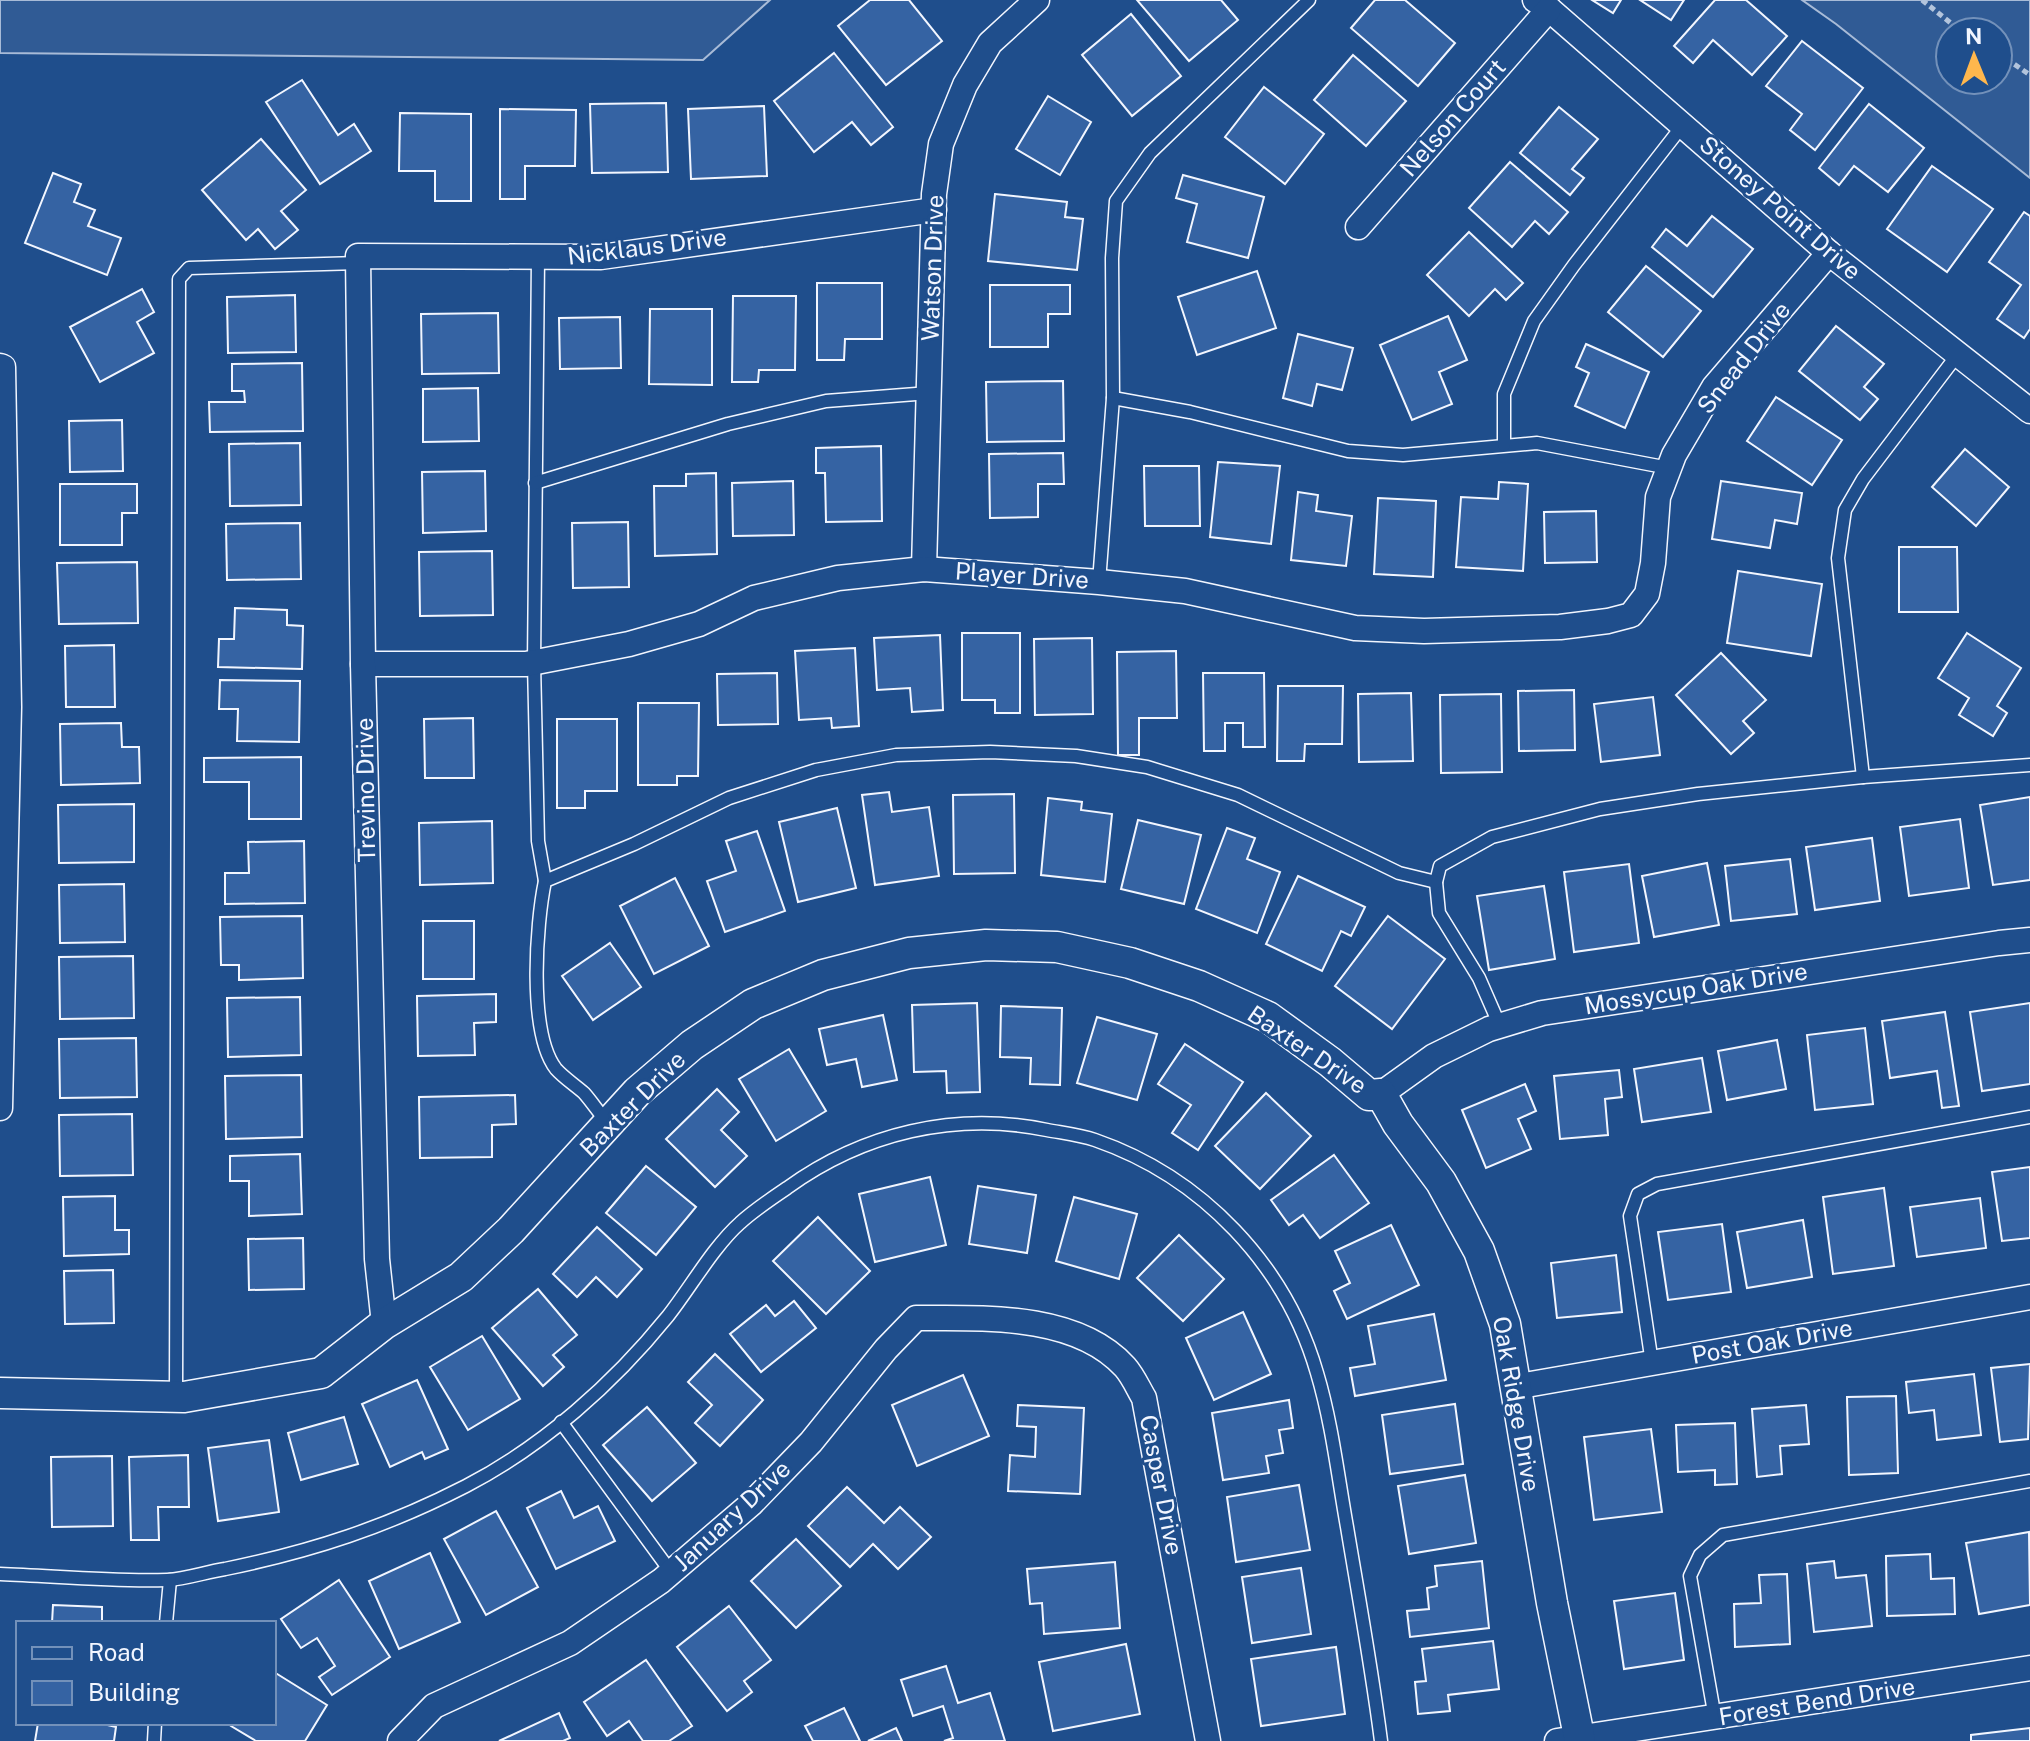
<svg xmlns="http://www.w3.org/2000/svg" width="2030" height="1741" font-family="'Public Sans',sans-serif">
<style>
.built{fill:#305b95;stroke:#a8bbd7;stroke-width:2;fill-rule:evenodd}
.building{fill:#3563a3;stroke:#f2f6ff;stroke-width:2}
.lines{fill:none;stroke-linecap:round;stroke-linejoin:round}
.service-casing{stroke:#f2f6ff;stroke-width:15}
.minor-casing{stroke:#f2f6ff;stroke-width:27}
.tertiary-casing{stroke:#f2f6ff;stroke-width:33}
.path{stroke:#b3c4dc;stroke-width:5;stroke-dasharray:6 4;stroke-linecap:butt}
.service{stroke:#1f4e8c;stroke-width:12}
.minor{stroke:#1f4e8c;stroke-width:24}
.tertiary{stroke:#1f4e8c;stroke-width:30}
.labels{text-anchor:middle;stroke-width:6;stroke-linejoin:round;paint-order:stroke}
.street-label{font-size:24px;fill:#f2f6ff;stroke:#1f4e8c}
</style>
<rect width="100%" height="100%" fill="#1f4e8c"/>
<g class="built">
<polygon points="0,0 770,0 703,60 0,53"/>
<path d="M 1802,0 L 2030,0 L 2030,178 L 1836,24 ZM 1950,32 L 1998,32 L 1998,80 L 1950,80 Z"/>
</g>
<g class="building">
<polygon points="870,0 909,0 942,41 886,85 838,26"/>
<polygon points="1137,0 1221,0 1238,20 1189,61"/>
<polygon points="1375,0 1405,0 1455,43 1418,86 1351,28"/>
<polygon points="1592,0 1621,0 1613,13"/>
<polygon points="1640,0 1684,0 1671,20"/>
<polygon points="1715,0 1746,0 1787,36 1752,75 1713,40 1693,63 1674,46"/>
<polygon points="1131,14 1181,76 1132,116 1082,55"/>
<polygon points="1802,41 1863,88 1815,150 1790,130 1802,114 1766,86"/>
<polygon points="834,53 893,127 871,145 852,122 814,152 774,101"/>
<polygon points="1353,55 1406,101 1366,146 1314,100"/>
<polygon points="302,80 338,135 354,124 371,151 320,184 266,102"/>
<polygon points="1264,87 1324,134 1285,184 1225,137"/>
<polygon points="1048,96 1091,122 1060,175 1016,149"/>
<polygon points="666,103 668,172 592,173 590,104"/>
<polygon points="1869,104 1924,148 1888,192 1854,166 1839,185 1819,168"/>
<polygon points="764,106 767,176 691,179 688,109"/>
<polygon points="1559,107 1598,139 1572,169 1584,178 1570,195 1520,153"/>
<polygon points="500,109 576,110 575,166 525,166 525,199 500,199"/>
<polygon points="400,113 471,114 471,201 435,201 435,171 399,171"/>
<polygon points="261,139 306,190 281,211 298,230 275,249 258,229 246,240 202,190"/>
<polygon points="1510,162 1568,212 1549,234 1535,221 1512,247 1469,208"/>
<polygon points="1932,166 1993,209 1947,272 1887,229"/>
<polygon points="53,173 81,184 74,202 95,210 88,226 121,238 107,275 25,243"/>
<polygon points="1183,175 1264,197 1248,258 1187,242 1197,204 1176,198"/>
<polygon points="995,194 1067,202 1065,217 1083,219 1077,270 988,261"/>
<polygon points="2024,212 2030,216 2030,329 2024,338 1997,319 2021,285 1989,262"/>
<polygon points="1712,216 1753,249 1713,297 1652,247 1666,229 1687,246"/>
<polygon points="1469,232 1523,283 1506,300 1495,289 1469,316 1427,275"/>
<polygon points="1646,266 1701,311 1663,357 1608,312"/>
<polygon points="1257,271 1276,328 1197,355 1178,297"/>
<polygon points="817,283 882,283 882,339 845,339 844,360 817,360"/>
<polygon points="990,285 1070,285 1070,314 1048,314 1048,347 990,347"/>
<polygon points="142,289 154,312 137,322 154,353 100,382 70,327"/>
<polygon points="295,295 296,352 228,353 227,297"/>
<polygon points="733,296 796,296 795,370 759,370 758,382 732,382"/>
<polygon points="650,309 712,309 712,385 649,384"/>
<polygon points="498,313 499,373 422,374 421,314"/>
<polygon points="1448,316 1467,360 1439,372 1452,404 1412,420 1380,345"/>
<polygon points="620,317 621,368 560,369 559,318"/>
<polygon points="1836,326 1884,364 1864,387 1878,399 1860,420 1799,371"/>
<polygon points="1298,334 1353,348 1342,390 1317,384 1312,406 1283,398"/>
<polygon points="1586,344 1649,372 1625,428 1575,406 1589,373 1576,367"/>
<polygon points="302,363 303,431 210,432 209,402 245,402 244,391 232,391 232,364"/>
<polygon points="1063,381 1064,441 987,442 986,382"/>
<polygon points="478,388 479,441 423,442 423,389"/>
<polygon points="1776,397 1842,440 1812,485 1747,441"/>
<polygon points="122,420 123,471 70,472 69,421"/>
<polygon points="300,443 301,505 230,506 229,444"/>
<polygon points="881,446 882,521 826,522 825,473 816,473 816,448"/>
<polygon points="1965,449 2009,487 1976,526 1932,487"/>
<polygon points="1063,453 1064,484 1038,484 1038,517 990,518 989,454"/>
<polygon points="1218,462 1280,466 1271,544 1210,537"/>
<polygon points="1144,466 1199,466 1200,526 1145,526"/>
<polygon points="485,471 486,531 423,533 422,472"/>
<polygon points="716,473 717,554 655,556 654,486 686,486 686,474"/>
<polygon points="793,481 794,535 733,536 732,483"/>
<polygon points="1721,481 1802,493 1797,524 1775,520 1770,548 1712,539"/>
<polygon points="1499,482 1528,484 1523,571 1456,567 1461,497 1498,499"/>
<polygon points="60,484 137,484 137,513 122,513 122,545 60,545"/>
<polygon points="1298,492 1318,495 1316,511 1352,516 1346,566 1291,560"/>
<polygon points="1378,498 1436,501 1433,577 1374,574"/>
<polygon points="1596,511 1597,562 1545,563 1544,512"/>
<polygon points="628,522 629,587 573,588 572,523"/>
<polygon points="300,523 301,579 227,580 226,524"/>
<polygon points="1899,547 1957,547 1958,612 1899,612"/>
<polygon points="492,551 493,615 420,616 419,552"/>
<polygon points="137,562 138,623 59,624 57,563"/>
<polygon points="1738,571 1822,584 1811,656 1727,643"/>
<polygon points="235,608 287,610 287,625 303,626 302,669 218,667 219,639 234,639"/>
<polygon points="962,633 1020,633 1020,713 995,713 995,700 962,700"/>
<polygon points="1967,633 2021,668 1997,706 2007,713 1993,736 1959,715 1969,698 1938,678"/>
<polygon points="940,635 943,710 912,712 910,688 877,690 874,638"/>
<polygon points="1092,638 1093,714 1035,715 1034,639"/>
<polygon points="114,645 115,707 66,707 65,646"/>
<polygon points="855,648 859,726 832,728 831,718 799,720 795,651"/>
<polygon points="1176,651 1177,718 1139,718 1139,755 1118,755 1117,652"/>
<polygon points="1721,653 1766,700 1743,721 1754,733 1731,754 1676,695"/>
<polygon points="777,673 778,724 718,725 717,674"/>
<polygon points="1203,673 1264,673 1265,747 1243,747 1243,723 1225,723 1225,751 1204,751"/>
<polygon points="220,680 300,681 299,742 237,741 238,709 219,709"/>
<polygon points="1278,686 1343,686 1342,744 1305,744 1304,761 1277,761"/>
<polygon points="1574,690 1575,750 1519,751 1518,691"/>
<polygon points="1411,693 1413,761 1359,762 1358,694"/>
<polygon points="1501,694 1502,772 1441,773 1440,695"/>
<polygon points="1653,697 1660,755 1601,762 1594,704"/>
<polygon points="638,703 699,703 698,776 677,776 677,785 638,785"/>
<polygon points="473,718 474,778 425,778 424,719"/>
<polygon points="557,719 617,719 617,791 585,791 585,808 557,808"/>
<polygon points="121,723 122,747 139,747 140,783 61,785 60,724"/>
<polygon points="301,757 301,819 249,819 249,782 204,782 204,758"/>
<polygon points="889,792 892,812 929,807 939,876 875,885 862,795"/>
<polygon points="1014,794 1015,873 954,874 953,795"/>
<polygon points="2030,797 2030,880 1993,885 1980,805"/>
<polygon points="1048,798 1082,802 1081,810 1112,814 1105,882 1041,875"/>
<polygon points="134,804 134,862 59,863 58,805"/>
<polygon points="837,808 856,888 798,902 779,822"/>
<polygon points="1960,819 1969,888 1909,896 1900,827"/>
<polygon points="1138,820 1201,835 1184,904 1121,889"/>
<polygon points="492,821 493,883 420,885 419,823"/>
<polygon points="1227,828 1255,838 1247,859 1280,872 1257,933 1196,909"/>
<polygon points="757,831 785,911 725,932 707,881 736,871 726,841"/>
<polygon points="1872,838 1880,901 1815,910 1806,847"/>
<polygon points="304,841 305,903 225,904 225,873 249,873 248,842"/>
<polygon points="1790,859 1797,914 1731,921 1725,866"/>
<polygon points="1707,863 1719,925 1654,937 1642,876"/>
<polygon points="1629,864 1639,943 1574,952 1564,872"/>
<polygon points="1298,876 1365,907 1351,936 1341,931 1322,971 1266,944"/>
<polygon points="675,878 709,946 654,974 620,906"/>
<polygon points="124,884 125,942 60,943 59,885"/>
<polygon points="1544,886 1555,959 1489,970 1477,896"/>
<polygon points="302,916 303,978 239,980 239,965 221,965 220,917"/>
<polygon points="1388,916 1445,959 1392,1029 1335,986"/>
<rect x="423" y="921" width="51" height="58"/>
<polygon points="610,943 641,987 593,1020 562,976"/>
<polygon points="133,956 134,1018 60,1019 59,957"/>
<polygon points="496,994 496,1022 474,1023 475,1055 418,1056 417,996"/>
<polygon points="300,997 301,1055 228,1057 227,998"/>
<polygon points="977,1003 980,1092 947,1093 946,1071 914,1072 912,1005"/>
<polygon points="2030,1003 2030,1084 1982,1091 1970,1012"/>
<polygon points="1001,1006 1062,1008 1060,1085 1030,1084 1031,1058 1000,1057"/>
<polygon points="1945,1012 1959,1106 1942,1108 1937,1071 1890,1078 1882,1021"/>
<polygon points="883,1015 897,1080 862,1087 856,1059 827,1065 819,1029"/>
<polygon points="1097,1017 1157,1034 1137,1100 1077,1083"/>
<polygon points="1865,1028 1873,1104 1815,1110 1807,1035"/>
<polygon points="136,1038 137,1097 60,1098 59,1039"/>
<polygon points="1777,1040 1786,1089 1727,1100 1718,1051"/>
<polygon points="1185,1044 1243,1082 1198,1150 1172,1133 1191,1105 1158,1084"/>
<polygon points="789,1049 826,1111 776,1141 739,1079"/>
<polygon points="1702,1058 1711,1112 1642,1122 1634,1069"/>
<polygon points="1619,1070 1622,1097 1605,1099 1608,1135 1560,1139 1554,1076"/>
<polygon points="301,1075 302,1137 226,1139 225,1076"/>
<polygon points="1525,1084 1536,1111 1518,1119 1531,1149 1486,1168 1462,1110"/>
<polygon points="717,1089 739,1112 721,1130 747,1156 715,1187 666,1139"/>
<polygon points="1266,1093 1311,1136 1260,1189 1215,1146"/>
<polygon points="515,1095 516,1124 492,1125 492,1157 420,1158 419,1097"/>
<polygon points="132,1114 133,1175 60,1176 59,1115"/>
<polygon points="300,1154 302,1214 249,1216 249,1181 230,1181 230,1156"/>
<polygon points="1334,1155 1369,1203 1320,1238 1303,1215 1289,1225 1271,1200"/>
<polygon points="646,1166 696,1207 656,1255 606,1213"/>
<polygon points="2030,1167 2030,1238 2002,1241 1992,1172"/>
<polygon points="930,1177 946,1245 875,1262 859,1194"/>
<polygon points="978,1186 1036,1195 1027,1253 969,1244"/>
<polygon points="1884,1188 1894,1266 1833,1274 1823,1197"/>
<polygon points="115,1196 115,1230 129,1230 129,1254 64,1256 63,1197"/>
<polygon points="1074,1197 1137,1214 1119,1279 1056,1261"/>
<polygon points="1980,1198 1986,1248 1917,1257 1910,1207"/>
<polygon points="818,1217 870,1271 826,1314 773,1261"/>
<polygon points="1803,1220 1812,1277 1747,1288 1737,1232"/>
<polygon points="1722,1224 1731,1292 1668,1300 1658,1232"/>
<polygon points="1391,1225 1419,1285 1347,1319 1334,1291 1350,1283 1335,1251"/>
<polygon points="597,1227 642,1269 617,1297 596,1277 577,1297 553,1274"/>
<polygon points="1179,1235 1224,1279 1183,1321 1137,1278"/>
<polygon points="303,1238 304,1289 249,1290 248,1239"/>
<polygon points="1616,1255 1622,1312 1557,1318 1551,1263"/>
<polygon points="113,1270 114,1323 65,1324 64,1271"/>
<polygon points="538,1289 577,1335 553,1355 564,1367 543,1386 492,1328"/>
<polygon points="794,1301 816,1328 761,1372 730,1334 766,1305 775,1316"/>
<polygon points="1243,1312 1271,1374 1214,1400 1186,1338"/>
<polygon points="1434,1314 1446,1380 1355,1396 1350,1368 1375,1364 1368,1326"/>
<polygon points="482,1336 520,1399 468,1430 430,1367"/>
<polygon points="715,1354 763,1400 720,1446 695,1423 712,1405 688,1382"/>
<polygon points="2030,1364 2028,1439 2000,1442 1991,1368"/>
<polygon points="1974,1374 1981,1435 1937,1440 1934,1410 1909,1413 1906,1382"/>
<polygon points="963,1375 989,1436 917,1466 892,1405"/>
<polygon points="417,1380 448,1449 425,1459 422,1452 390,1467 362,1404"/>
<polygon points="1896,1396 1898,1473 1849,1475 1847,1397"/>
<polygon points="1289,1400 1293,1428 1279,1430 1283,1453 1266,1456 1269,1473 1223,1480 1212,1413"/>
<polygon points="1455,1404 1463,1464 1390,1474 1382,1415"/>
<polygon points="1018,1405 1084,1408 1080,1494 1008,1491 1010,1455 1035,1457 1036,1427 1017,1426"/>
<polygon points="1806,1405 1809,1444 1780,1446 1782,1474 1757,1477 1752,1409"/>
<polygon points="647,1407 696,1463 652,1501 603,1445"/>
<polygon points="344,1417 358,1464 301,1480 288,1433"/>
<polygon points="1735,1423 1737,1484 1715,1485 1715,1470 1678,1472 1676,1425"/>
<polygon points="1651,1429 1662,1512 1594,1520 1584,1437"/>
<polygon points="269,1440 279,1512 218,1521 208,1448"/>
<polygon points="188,1455 189,1507 158,1507 159,1540 131,1540 129,1457"/>
<polygon points="112,1456 113,1526 52,1527 51,1457"/>
<polygon points="1465,1475 1476,1543 1409,1554 1398,1486"/>
<polygon points="1299,1485 1310,1550 1236,1562 1227,1497"/>
<polygon points="847,1487 884,1523 900,1507 931,1537 898,1569 873,1544 850,1567 808,1526"/>
<polygon points="561,1491 574,1518 598,1506 615,1541 556,1569 527,1508"/>
<polygon points="496,1511 538,1587 486,1615 444,1539"/>
<polygon points="2029,1532 2030,1605 1979,1614 1966,1543"/>
<polygon points="796,1539 841,1586 796,1628 751,1581"/>
<polygon points="430,1553 460,1622 399,1649 369,1581"/>
<polygon points="1930,1554 1931,1579 1954,1578 1955,1614 1887,1616 1886,1556"/>
<polygon points="1482,1561 1489,1628 1410,1637 1407,1611 1429,1609 1427,1588 1437,1586 1435,1566"/>
<polygon points="1834,1561 1836,1578 1866,1575 1872,1626 1814,1632 1807,1564"/>
<polygon points="1115,1562 1120,1628 1044,1634 1042,1603 1030,1604 1027,1569"/>
<polygon points="1301,1568 1311,1634 1252,1643 1242,1577"/>
<polygon points="1787,1574 1790,1644 1735,1647 1734,1604 1761,1603 1759,1575"/>
<polygon points="339,1580 390,1657 332,1695 319,1677 335,1666 317,1638 301,1648 281,1619"/>
<polygon points="1675,1593 1684,1660 1624,1669 1614,1601"/>
<polygon points="53,1605 102,1607 102,1623 52,1623"/>
<polygon points="729,1606 771,1660 744,1681 752,1692 727,1711 677,1647"/>
<polygon points="1493,1641 1499,1689 1448,1695 1450,1711 1418,1714 1415,1682 1426,1681 1422,1649"/>
<polygon points="1126,1644 1140,1714 1053,1731 1039,1662"/>
<polygon points="1336,1647 1345,1714 1261,1726 1251,1659"/>
<polygon points="646,1660 692,1726 669,1741 643,1741 629,1721 607,1736 584,1702"/>
<polygon points="946,1666 958,1703 990,1693 1005,1741 944,1741 953,1738 943,1706 913,1716 901,1680"/>
<polygon points="274,1672 327,1705 305,1741 256,1741 231,1726 233,1723 274,1723"/>
<polygon points="844,1708 860,1741 813,1741 805,1726"/>
<polygon points="559,1713 570,1738 563,1741 499,1741"/>
<polygon points="38,1723 99,1723 116,1727 114,1741 35,1741"/>
<polygon points="896,1728 902,1741 868,1741"/>
<polygon points="2030,1728 2030,1741 1971,1741 1971,1735"/>
</g>
<g class="lines">
<defs>
<g id="service">
<polyline points="538,258 534,663 538,841 545,881"/>
<polyline points="1113,398 1190,412 1348,451 1403,455 1537,443 1669,468"/>
<polyline points="1504,445 1504,394 1534,321 1574,265 1683,125"/>
<polyline points="535,483 728,424 826,401 929,393"/>
<polyline points="1099,582 1113,398 1112,258 1116,201 1150,153 1309,0"/>
<polyline points="1863,777 1838,558 1845,510 1863,479 1958,354"/>
<polyline points="1500,1026 1479,978 1439,913 1436,882 1440,866 1492,837 1600,809 1698,794 1863,777 2030,765"/>
<path d="M 607,1122 C 599,1113 592,1102 584,1093 C 575,1085 564,1078 556,1069 C 528,1033 536,924 545,881 L 634,844 L 729,798 L 816,770 L 896,755 L 990,752 L 1076,756 L 1147,767 L 1238,795 L 1399,873 L 1436,882"/>
<polyline points="1652,1363 1630,1216 1638,1194 1657,1184 2030,1117"/>
<polyline points="176,1396 179,279 189,268 359,263"/>
<polyline points="561,1422 671,1572"/>
<path d="M 0,1574 C 55,1576 112,1582 167,1580 C 186,1579 206,1572 225,1569 C 313,1551 386,1527 466,1486 C 543,1446 613,1384 668,1316 C 690,1288 714,1246 740,1223 C 754,1210 771,1199 787,1188 C 863,1133 955,1111 1047,1130 C 1063,1133 1080,1135 1095,1140 C 1202,1177 1286,1265 1317,1373 C 1332,1423 1338,1477 1347,1527 C 1359,1599 1372,1670 1381,1741"/>
<polyline points="166,1623 170,1580"/>
<polyline points="1715,1718 1690,1576 1700,1555 1723,1535 2030,1481"/>
<polyline points="154,1741 155,1723"/>
</g>
<g id="minor">
<polyline points="1535,0 1549,9 1829,253 2030,411"/>
<polyline points="1358,227 1549,9"/>
<polyline points="0,366 3,367 9,707 0,1108"/>
<polyline points="924,569 934,194 941,144 965,85 990,43 1037,0"/>
<polyline points="363,664 526,664 629,644 699,624 754,598 838,578 924,569 1099,582 1185,591 1355,628 1424,631 1560,627 1608,621 1631,615 1647,594 1653,563 1658,497 1674,455 1714,387 1829,253"/>
<polyline points="1381,1094 1434,1056 1489,1029 1542,1013 1999,943 2030,940"/>
<polyline points="384,1324 377,1259 363,664 358,256 601,257 934,210"/>
<polyline points="1514,1387 2030,1297"/>
<path d="M 400,1741 L 434,1706 L 570,1643 L 661,1581 L 751,1504 L 811,1442 L 886,1349 L 916,1318 C 982,1318 1076,1313 1125,1367 C 1133,1376 1138,1388 1144,1398 L 1208,1741"/>
<polyline points="1557,1741 2030,1668"/>
</g>
<polyline id="tertiary" points="0,1393 184,1397 321,1373 384,1324 461,1277 511,1230 637,1092 692,1045 753,1004 823,975 909,953 986,945 1057,947 1130,963 1199,986 1268,1017 1330,1062 1369,1095 1381,1094 1398,1124 1441,1182 1479,1251 1505,1324 1552,1603 1580,1741"/>
</defs>
<use href="#service" class="service-casing"/>
<use href="#minor" class="minor-casing"/>
<use href="#tertiary" class="tertiary-casing"/>
<g class="path">
<polyline points="1922,0 1962,32"/>
<polyline points="1998,53 2030,75"/>
</g>
<use href="#service" class="service"/>
<use href="#minor" class="minor"/>
<use href="#tertiary" class="tertiary"/>
</g>
<g class="labels">
<g class="street-label">
<text transform="translate(1453 118) rotate(-49)" y="8">Nelson Court</text>
<text transform="translate(1780 208) rotate(41)" y="8">Stoney Point Drive</text>
<text transform="translate(647 247) rotate(-7)" y="8">Nicklaus Drive</text>
<text transform="translate(933 268) rotate(-88)" y="8">Watson Drive</text>
<text transform="translate(1744 358) rotate(-52)" y="8">Snead Drive</text>
<text transform="translate(1022 576) rotate(4)" y="8">Player Drive</text>
<text transform="translate(366 790) rotate(-91)" y="8">Trevino Drive</text>
<text transform="translate(1696 989) rotate(-9)" y="8">Mossycup Oak Drive</text>
<text transform="translate(1307 1050) rotate(34)" y="8">Baxter Drive</text>
<text transform="translate(633 1104) rotate(-45)" y="8">Baxter Drive</text>
<text transform="translate(1772 1342) rotate(-10)" y="8">Post Oak Drive</text>
<text transform="translate(1516 1404) rotate(80)" y="8">Oak Ridge Drive</text>
<text transform="translate(1161 1485) rotate(79)" y="8">Casper Drive</text>
<text transform="translate(732 1516) rotate(-43)" y="8">January Drive</text>
<text transform="translate(1817 1702) rotate(-9)" y="8">Forest Bend Drive</text>
</g>
</g>
<rect x="16" y="1621" width="260" height="104" fill="#1f4e8c" stroke="#7391ba" stroke-width="2"/>
<rect x="32" y="1647" width="40" height="12" fill="#1f4e8c" stroke="#7391ba" stroke-width="2"/>
<text x="88" y="1661" font-size="24" fill="#f2f6ff">Road</text>
<rect x="32" y="1681" width="40" height="24" fill="#3563a3" stroke="#7391ba" stroke-width="2"/>
<text x="88" y="1701" font-size="24" fill="#f2f6ff">Building</text>
<g transform="translate(1974 56) rotate(359)"><circle r="38" fill="#1f4e8c" stroke="#7391ba" stroke-width="2"/>
<path d="M0-6L14 30L0 20L-14 30Z" fill="#ffb74d"/>
<text y="-12" font-size="22" font-weight="bold" text-anchor="middle" fill="#f2f6ff">N</text>
</g>
</svg>
